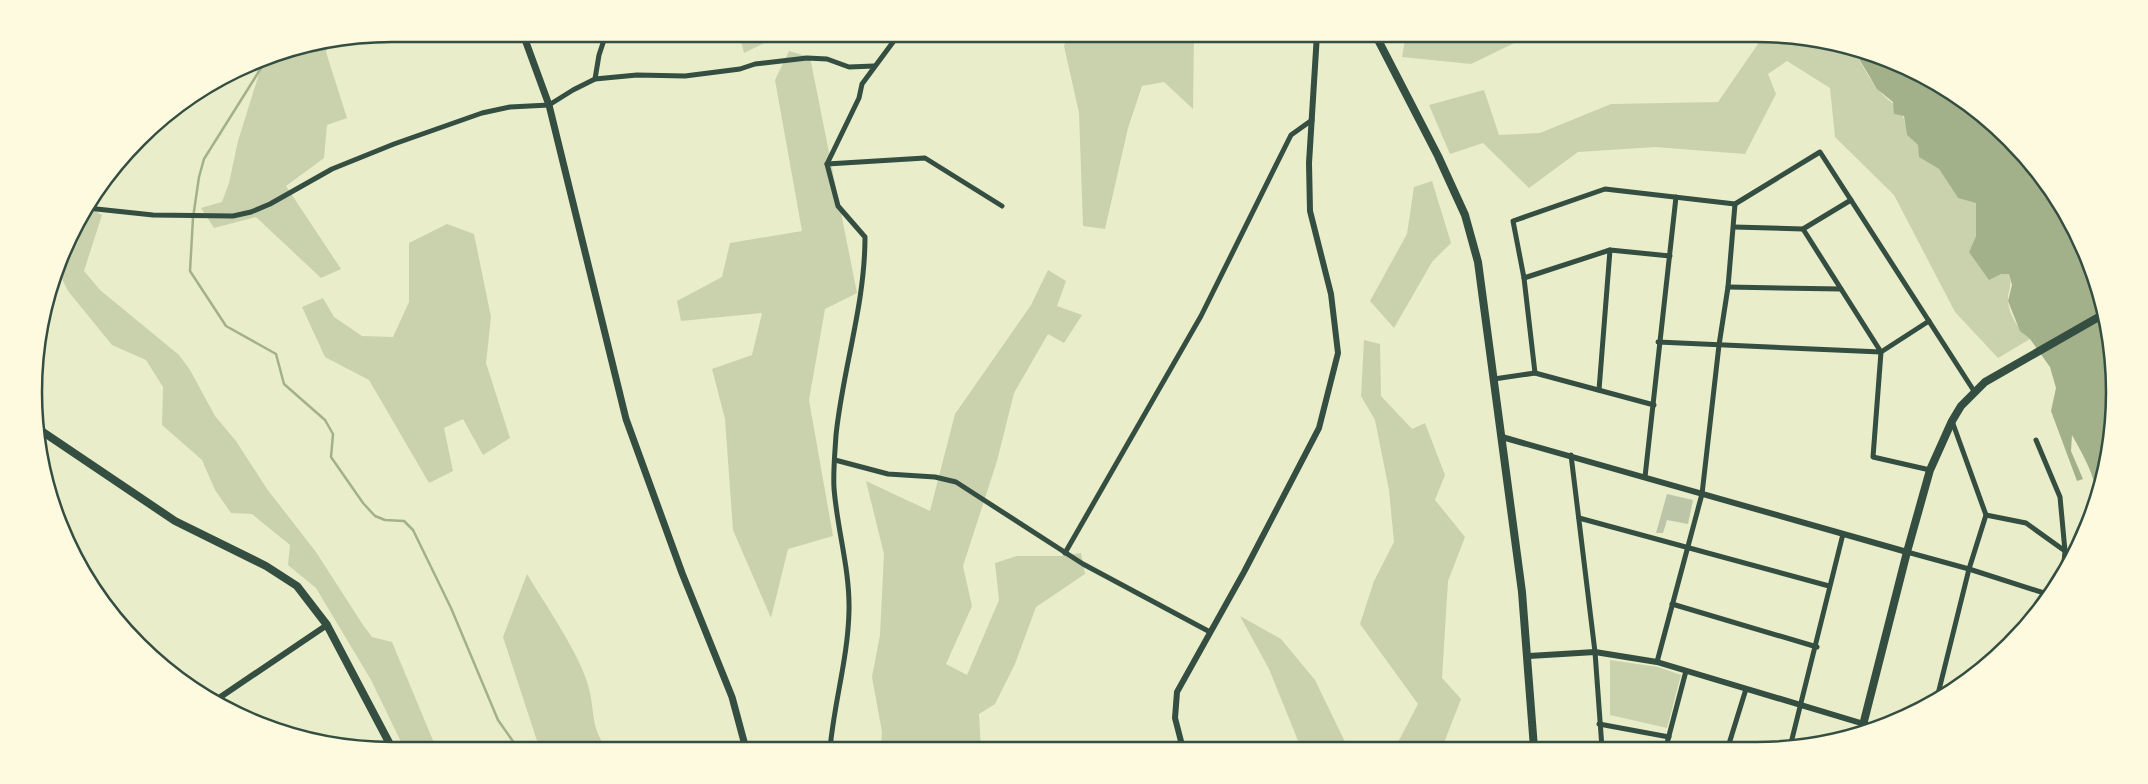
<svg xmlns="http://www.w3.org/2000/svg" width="2148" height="784" font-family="'Sofia Sans Condensed',sans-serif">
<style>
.green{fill:#cad2ad}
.water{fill:#a3b18a}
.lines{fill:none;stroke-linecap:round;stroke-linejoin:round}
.stream{stroke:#a3b18a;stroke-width:2.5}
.building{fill:#bcc5a7}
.minor{stroke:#344e41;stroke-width:5}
.tertiary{stroke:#344e41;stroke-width:6}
.secondary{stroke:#344e41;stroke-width:7}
.trunk{stroke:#344e41;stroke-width:8}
.rim{fill:none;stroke:#344e41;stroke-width:2.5}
</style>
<rect width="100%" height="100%" fill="#e9edc9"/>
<g class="green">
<polygon points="739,34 783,34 744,53"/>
<polygon points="1069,34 1194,34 1193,109 1164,82 1142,86 1128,128 1105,229 1083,226 1079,113 1064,46"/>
<polygon points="1406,34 1533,34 1471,64 1402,57"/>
<path d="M 1752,34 L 1852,47 C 1860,60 1867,76 1877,88 C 1894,110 1903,100 1907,135 L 1918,145 L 1920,157 L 1939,169 L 1958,198 L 1976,202 L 1976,236 L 1969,252 C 1980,265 1992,274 2009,274 C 2013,288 2007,291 2008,301 C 2009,315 2019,331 2030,339 L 1998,358 L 1955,312 L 1894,195 L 1835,137 L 1830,88 L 1787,61 L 1768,74 L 1776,94 L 1745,154 L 1655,147 L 1578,152 L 1529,188 L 1483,143 L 1450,154 L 1429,105 L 1484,90 L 1499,135 L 1540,133 L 1611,104 L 1718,102 L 1758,44 Z"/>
<polygon points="328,40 326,52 347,118 327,125 324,158 286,186 341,269 321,278 256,217 214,228 201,208 222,202 229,183 238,141 264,58"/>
<polygon points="789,51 810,57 857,293 825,309 809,400 833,536 788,549 771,618 733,530 725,419 712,369 752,355 762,313 681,321 677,301 722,277 730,243 802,231 775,80"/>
<polygon points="1432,181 1451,243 1432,262 1394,328 1370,301 1407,234 1414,187"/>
<polygon points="88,206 102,215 84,271 100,290 179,355 190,370 215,416 236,441 267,489 316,552 363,625 372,637 392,642 437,750 405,750 371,680 316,588 288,565 290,545 252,514 231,513 215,490 202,460 162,425 163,387 146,360 112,345 68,291 59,273 71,233"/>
<polygon points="447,224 474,234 491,317 486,363 510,438 483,455 463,419 444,428 453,471 429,483 369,380 325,357 302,307 323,298 334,317 362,336 393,337 409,302 409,243"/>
<polygon points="1048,270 1066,281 1057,306 1082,315 1064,343 1048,334 1014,393 997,461 963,566 972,606 946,664 967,675 999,600 995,563 1017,556 1061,556 1081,553 1085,574 1036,607 1015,664 995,704 979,714 981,749 881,749 882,732 872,677 880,635 884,554 866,481 930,511 955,414 1031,305"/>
<polygon points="1364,340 1380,344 1381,396 1412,429 1425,423 1445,475 1435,500 1465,537 1448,581 1442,678 1461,699 1442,748 1395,748 1418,704 1360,624 1374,581 1394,542 1389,490 1375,420 1361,396"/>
<path d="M 527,574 C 546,606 578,651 588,685 C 596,712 589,726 608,750 L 540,750 L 503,637 Z"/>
<polygon points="1240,616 1281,639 1315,680 1348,748 1301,748 1269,669"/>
<polygon points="1610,660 1658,667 1681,675 1667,728 1610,715"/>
</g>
<path class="water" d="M 1852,47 L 1914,71 L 1974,108 L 2025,156 L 2066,213 L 2095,277 L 2111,345 L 2113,415 L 2102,484 L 2083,531 C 2078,514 2092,508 2095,495 C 2098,479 2079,448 2072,435 L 2071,451 L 2083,479 L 2077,481 L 2051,411 L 2056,388 L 2050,367 L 2030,339 L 2020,331 L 2008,301 L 2012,285 L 2009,274 L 2001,274 L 1989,280 L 1969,252 L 1976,236 L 1976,203 L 1958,198 L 1939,169 L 1919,157 L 1918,145 L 1907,135 L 1904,116 L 1894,114 L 1893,102 L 1877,89 Z"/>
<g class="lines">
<polyline class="stream" points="268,57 204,159 199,177 193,218 190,271 226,326 276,354 284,384 325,420 333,434 331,457 363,503 375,516 385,520 404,521 413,530 451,608 498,720 519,750"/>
</g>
<polygon class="building" points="1667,494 1693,500 1688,524 1667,520 1663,533 1656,533"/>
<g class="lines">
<g class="minor">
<polyline points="595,79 599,55 606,34"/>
<polyline points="827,164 925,158 1002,206"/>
<polyline points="87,208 153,215 233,216 251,212 270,204 332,169 394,144 482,113 510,107 549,105 573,90 595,79 637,75 685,76 740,69 755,64 807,58 827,59 849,67 874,66"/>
<polyline points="1734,227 1803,229 1851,200"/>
<polyline points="1803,229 1881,352 1873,457 1930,470"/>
<polyline points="1524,278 1610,250 1670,256"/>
<polyline points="1728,287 1841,289"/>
<polyline points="1658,342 1881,352 1929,321"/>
<polyline points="1535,373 1524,278 1513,221 1605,189 1735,204 1820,152 1974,391"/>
<polyline points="1494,379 1535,373 1654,405"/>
<polyline points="1599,390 1610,250"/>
<polyline points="2036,440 2060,497 2065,551"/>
<polyline points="1571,455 1595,652 1602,748"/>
<polyline points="835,460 888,474 935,477 956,482 1083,564 1210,632"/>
<polyline points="1645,477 1676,197"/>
<polyline points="1986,515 2026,523 2065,551 2063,575"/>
<polyline points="1579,518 1829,586"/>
<polyline points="1907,552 1969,569 2047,594"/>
<polyline points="1065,553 1201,316 1291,135 1312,120"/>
<polyline points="1672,604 1817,647"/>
<polyline points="1657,662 1702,494 1719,345 1728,287 1735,204"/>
<polyline points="1937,698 1969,569 1986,515 1952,421"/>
<polyline points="1599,724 1669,737"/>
<polyline points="1864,724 1873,726"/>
<polyline points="1666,747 1686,671"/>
<polyline points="1728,747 1746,689"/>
<polyline points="1790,747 1843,534"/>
<path d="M 830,749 C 834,703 848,658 849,611 C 850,569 837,529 834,488 C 833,471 835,452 836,435 C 843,368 865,305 865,237 L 838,206 L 827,164 L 859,98 L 862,84 L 899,34"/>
</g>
<g class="tertiary">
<polyline points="1502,437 1907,552"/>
<polyline points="1529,656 1595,652 1657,662 1864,724"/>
<polyline points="216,700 327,625"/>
<polyline points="1183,749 1175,718 1177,692 1244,572 1319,428 1338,353 1331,294 1310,211 1309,163 1317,34"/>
</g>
<polyline class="secondary" points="523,34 549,105 626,419 682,573 732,697 746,749"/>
<g class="trunk">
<polyline points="1375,34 1438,156 1465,215 1478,262 1522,592 1534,748"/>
<polyline points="37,428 175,521 266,566 297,586 327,625 393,750"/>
<polyline points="1862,729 1907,552 1930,470 1952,421 1961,406 1985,382 2104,314"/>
</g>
</g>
<path d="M0 0H2148V784H0ZM392 42H1756A350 350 0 0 1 2106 392V392A350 350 0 0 1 1756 742H392A350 350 0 0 1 42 392V392A350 350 0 0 1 392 42Z" fill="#fefae0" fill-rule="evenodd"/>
<path class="rim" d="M392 42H1756A350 350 0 0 1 2106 392V392A350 350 0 0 1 1756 742H392A350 350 0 0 1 42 392V392A350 350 0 0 1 392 42Z"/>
</svg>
